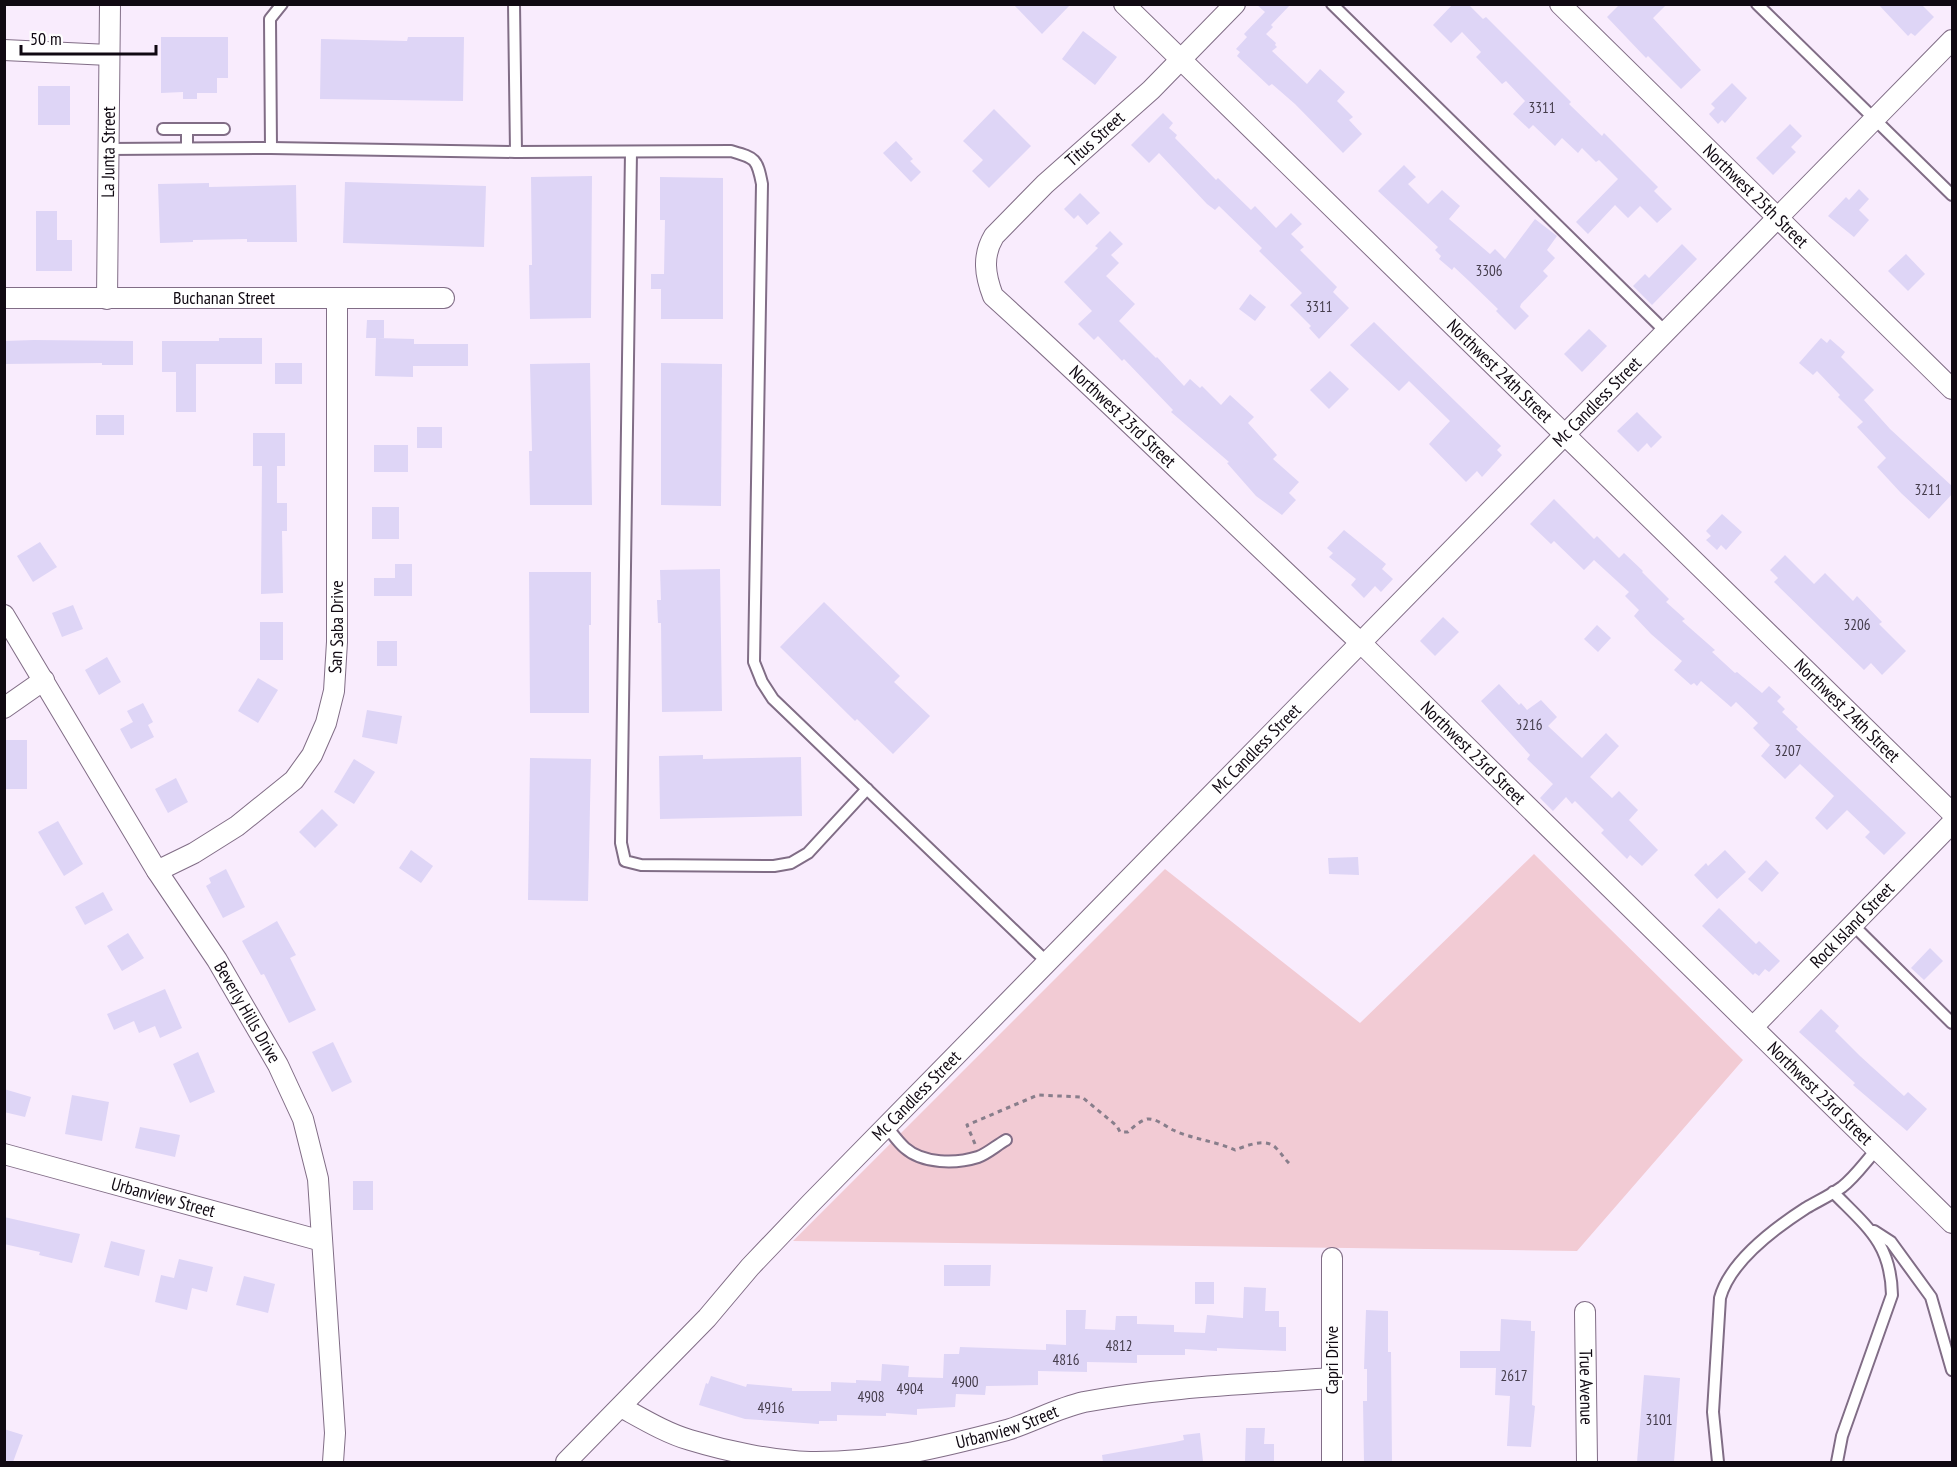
<svg xmlns="http://www.w3.org/2000/svg" width="1957" height="1467" font-family="'PT Sans Narrow',sans-serif">
<style>
.green{fill:#f2cbd4}
.building{fill:#ded5f6}
.lines{fill:none;stroke-linecap:round;stroke-linejoin:round}
.service-casing{stroke:#816d86;stroke-width:14}
.minor-casing{stroke:#816d86;stroke-width:22}
.path{stroke:#887e8b;stroke-width:3;stroke-dasharray:4.5 4.5;stroke-linecap:butt}
.service{stroke:#fff;stroke-width:10}
.minor{stroke:#fff;stroke-width:20}
.labels{text-anchor:middle;stroke-width:4.5;stroke-linejoin:round;paint-order:stroke}
.number-label{font-size:15px;fill:#443c4b}
.street-label{font-size:18px;fill:#100912;stroke:#fefefe}
</style>
<rect width="100%" height="100%" fill="#f9ecfd"/>
<polygon class="green" points="1534,854 1743,1060 1577,1251 793,1241 1165,869 1360,1023"/>
<g class="building">
<polygon points="1013,4 1071,4 1042,34"/>
<polygon points="1256,4 1291,4 1271,25 1273,27 1266,34 1276,43 1275,45 1277,47 1272,51 1307,84 1320,69 1345,92 1337,101 1353,117 1349,120 1362,134 1343,153 1295,104 1272,84 1269,86 1237,56 1240,52 1236,49 1247,37 1244,34 1265,12"/>
<polygon points="1453,4 1468,4 1483,19 1486,17 1571,102 1569,104 1602,136 1604,133 1658,187 1654,191 1672,209 1657,223 1640,206 1628,218 1615,205 1588,234 1576,222 1618,179 1599,160 1596,162 1582,148 1578,153 1562,138 1555,146 1533,125 1529,129 1513,114 1525,101 1506,81 1502,84 1476,57 1481,52 1462,32 1451,43 1433,25"/>
<polygon points="1620,4 1667,4 1653,18 1701,70 1681,89 1648,56 1646,58 1607,17"/>
<polygon points="1878,4 1921,4 1934,17 1915,36 1911,33 1908,36"/>
<polygon points="1083,31 1117,57 1095,85 1062,59"/>
<polygon points="161,37 228,37 228,78 217,78 217,93 197,93 197,99 183,99 183,92 161,93"/>
<polygon points="408,37 464,37 463,101 320,99 321,39 407,41"/>
<polygon points="1732,83 1747,98 1725,123 1722,120 1718,124 1709,114 1715,108 1711,104"/>
<rect x="38" y="86" width="32" height="39"/>
<polygon points="994,109 1031,146 989,188 972,171 983,160 963,141"/>
<polygon points="1163,113 1173,123 1169,128 1177,135 1175,138 1216,180 1218,178 1251,210 1255,206 1276,228 1291,213 1302,224 1291,234 1304,247 1300,250 1337,287 1333,292 1349,308 1319,339 1309,328 1311,326 1290,305 1302,293 1259,251 1262,248 1219,206 1215,210 1207,204 1159,153 1149,163 1131,145"/>
<polygon points="1790,124 1802,136 1791,147 1796,152 1773,175 1756,158"/>
<polygon points="896,141 913,159 910,161 921,172 911,182 883,153"/>
<polygon points="1404,165 1416,177 1408,184 1428,204 1442,190 1460,206 1449,219 1490,254 1495,249 1505,259 1535,219 1557,236 1547,250 1555,258 1543,271 1548,276 1521,304 1520,307 1529,316 1515,330 1496,311 1498,309 1469,281 1454,267 1452,270 1439,259 1441,256 1435,250 1438,247 1378,191"/>
<polygon points="592,176 591,318 530,319 529,265 532,265 531,177"/>
<polygon points="660,177 723,178 723,319 661,319 661,289 651,289 651,274 664,274 665,220 660,220"/>
<polygon points="345,182 486,186 484,247 343,243"/>
<polygon points="209,183 209,187 296,185 297,242 247,242 247,239 193,240 193,242 160,243 158,184"/>
<polygon points="1859,189 1869,199 1859,210 1869,220 1854,237 1828,216 1846,197 1849,200"/>
<polygon points="1080,193 1100,213 1087,225 1078,215 1074,219 1064,209"/>
<polygon points="36,211 57,211 57,240 72,240 72,271 36,271"/>
<polygon points="1110,231 1123,244 1111,255 1119,263 1106,276 1135,304 1119,321 1156,358 1157,357 1184,386 1190,379 1200,388 1202,386 1221,405 1230,395 1254,417 1248,423 1277,455 1273,459 1299,482 1289,493 1296,500 1282,515 1256,496 1227,463 1229,462 1171,412 1173,410 1124,359 1122,361 1098,336 1094,340 1078,324 1092,311 1064,282 1098,248 1095,246"/>
<polygon points="1682,244 1697,259 1652,305 1633,286 1645,274 1649,278"/>
<polygon points="1906,254 1925,274 1908,291 1888,271"/>
<polygon points="1250,294 1266,307 1255,321 1239,309"/>
<polygon points="367,320 384,320 384,338 366,338"/>
<polygon points="1374,322 1501,446 1497,450 1502,455 1482,477 1477,471 1466,482 1429,444 1450,421 1409,381 1399,391 1350,345"/>
<polygon points="1589,329 1607,346 1582,372 1564,354"/>
<polygon points="219,338 262,338 262,364 196,364 196,412 176,412 176,372 162,372 162,341 219,341"/>
<polygon points="376,338 414,339 414,344 468,344 468,366 413,366 413,377 375,376"/>
<polygon points="1821,338 1827,343 1830,339 1845,352 1841,357 1874,390 1864,400 1890,429 1953,487 1953,493 1929,519 1901,493 1877,467 1886,458 1857,427 1863,422 1838,397 1840,395 1817,371 1813,375 1799,363"/>
<polygon points="34,340 133,341 133,365 102,365 102,363 4,364 4,341"/>
<rect x="275" y="363" width="27" height="21"/>
<polygon points="590,363 592,505 530,505 529,451 532,451 530,364"/>
<polygon points="661,363 722,364 721,506 661,505"/>
<polygon points="1330,371 1349,389 1329,409 1310,390"/>
<polygon points="1637,412 1662,437 1651,448 1647,443 1638,452 1617,431"/>
<rect x="96" y="415" width="28" height="20"/>
<rect x="417" y="427" width="25" height="21"/>
<polygon points="253,433 285,433 285,466 277,466 277,503 287,503 287,531 282,531 283,593 261,594 262,466 253,466"/>
<rect x="374" y="445" width="34" height="27"/>
<polygon points="1554,499 1594,539 1597,536 1619,558 1624,553 1643,571 1642,572 1669,599 1666,602 1685,619 1682,621 1715,650 1712,652 1735,673 1737,672 1762,693 1769,686 1781,697 1777,701 1785,709 1782,712 1798,727 1796,729 1906,833 1884,855 1865,837 1870,832 1847,810 1827,830 1815,818 1834,796 1800,764 1785,779 1761,756 1770,745 1753,728 1758,723 1736,702 1731,707 1701,681 1697,686 1694,683 1691,685 1674,670 1682,661 1651,634 1634,616 1639,610 1625,596 1629,592 1594,560 1584,570 1554,541 1551,544 1530,524"/>
<rect x="372" y="507" width="27" height="32"/>
<polygon points="1722,514 1742,532 1726,550 1721,545 1717,550 1706,540 1711,536 1706,531"/>
<polygon points="1344,530 1386,564 1382,569 1393,579 1381,592 1375,586 1364,598 1351,585 1356,579 1329,557 1333,553 1327,548"/>
<polygon points="40,542 57,567 33,582 17,556"/>
<polygon points="1785,555 1814,584 1825,573 1853,601 1857,596 1882,622 1879,624 1906,651 1882,675 1871,663 1864,670 1774,582 1778,578 1770,570"/>
<polygon points="395,564 412,564 412,596 374,596 374,578 395,578"/>
<polygon points="720,569 722,711 662,712 661,623 658,623 657,600 661,600 660,570"/>
<polygon points="529,572 591,572 591,625 589,625 589,713 530,713"/>
<polygon points="824,602 900,676 894,682 930,716 893,754 857,719 855,721 780,647"/>
<polygon points="73,605 83,629 62,637 52,613"/>
<polygon points="1443,617 1459,632 1435,656 1420,641"/>
<rect x="260" y="622" width="23" height="38"/>
<polygon points="1597,625 1611,638 1598,652 1584,639"/>
<rect x="377" y="641" width="20" height="25"/>
<polygon points="107,657 121,682 99,695 85,670"/>
<polygon points="258,678 278,690 258,723 238,711"/>
<polygon points="1499,684 1519,705 1521,703 1527,710 1541,700 1557,717 1548,726 1582,758 1606,733 1619,746 1590,777 1612,798 1619,791 1638,810 1629,820 1658,850 1642,866 1630,855 1627,859 1601,833 1604,830 1575,801 1572,804 1566,797 1553,811 1540,798 1553,784 1527,759 1530,755 1481,701"/>
<polygon points="143,703 153,722 148,725 154,737 131,749 120,729 133,722 127,711"/>
<polygon points="367,710 402,716 397,744 362,737"/>
<rect x="4" y="740" width="23" height="49"/>
<polygon points="703,755 703,759 801,757 802,816 660,819 659,756"/>
<polygon points="530,758 591,759 588,901 528,900"/>
<polygon points="354,759 375,772 354,804 334,792"/>
<polygon points="176,778 188,802 168,813 155,789"/>
<polygon points="322,809 338,825 315,848 299,832"/>
<polygon points="58,821 83,864 64,876 38,832"/>
<polygon points="411,850 433,866 421,883 399,868"/>
<polygon points="1725,850 1746,872 1717,899 1694,875 1706,863 1708,866"/>
<polygon points="1358,857 1359,875 1329,874 1328,858"/>
<polygon points="1766,860 1779,873 1762,892 1748,879"/>
<polygon points="226,869 245,907 223,918 206,886 211,883 209,878"/>
<polygon points="103,892 113,910 85,925 75,907"/>
<polygon points="1719,908 1756,944 1759,941 1780,961 1769,972 1765,969 1759,976 1755,973 1753,975 1702,926"/>
<polygon points="277,921 296,955 290,958 316,1010 289,1023 264,974 261,975 242,941"/>
<polygon points="128,933 144,958 122,971 107,946"/>
<polygon points="1930,948 1943,961 1924,980 1911,968"/>
<polygon points="165,989 182,1028 160,1038 155,1026 139,1033 134,1021 114,1030 107,1014"/>
<polygon points="1821,1009 1839,1026 1835,1031 1860,1056 1904,1096 1908,1092 1927,1109 1907,1131 1853,1085 1855,1083 1799,1032"/>
<polygon points="333,1042 352,1082 332,1092 312,1052"/>
<polygon points="198,1052 215,1092 190,1103 173,1064"/>
<polygon points="4,1089 31,1097 25,1117 4,1112"/>
<polygon points="72,1095 109,1102 102,1141 65,1134"/>
<polygon points="140,1127 180,1135 175,1157 135,1148"/>
<rect x="353" y="1181" width="20" height="29"/>
<polygon points="4,1217 80,1234 72,1263 39,1255 40,1252 4,1244"/>
<polygon points="111,1241 145,1250 139,1276 104,1267"/>
<polygon points="179,1259 213,1267 207,1292 192,1288 187,1310 155,1302 161,1275 174,1278"/>
<polygon points="944,1265 991,1265 990,1286 944,1286"/>
<polygon points="244,1276 275,1284 268,1313 236,1305"/>
<rect x="1195" y="1282" width="19" height="22"/>
<polygon points="1244,1287 1266,1288 1265,1311 1279,1311 1279,1327 1286,1327 1286,1351 1217,1348 1217,1351 1185,1349 1185,1355 1137,1355 1137,1363 1087,1362 1087,1372 1038,1371 1038,1385 986,1386 985,1395 956,1394 955,1407 917,1409 917,1415 886,1413 886,1416 837,1415 837,1421 819,1421 819,1424 745,1419 699,1405 706,1383 708,1384 711,1376 746,1387 747,1384 792,1388 792,1391 831,1391 831,1382 856,1383 856,1380 881,1381 882,1364 909,1366 908,1377 943,1378 944,1354 959,1354 960,1347 1046,1350 1046,1344 1066,1345 1066,1310 1086,1310 1085,1329 1115,1330 1116,1316 1137,1316 1137,1324 1174,1325 1174,1332 1205,1333 1207,1315 1243,1318"/>
<polygon points="1366,1310 1388,1311 1388,1352 1391,1352 1392,1462 1364,1462 1363,1401 1367,1401 1367,1369 1364,1369"/>
<polygon points="1501,1319 1531,1321 1531,1331 1535,1331 1532,1405 1535,1406 1531,1447 1507,1446 1510,1396 1495,1395 1496,1368 1460,1368 1460,1351 1500,1351"/>
<polygon points="1644,1375 1680,1378 1674,1462 1637,1462"/>
<polygon points="1246,1428 1265,1428 1264,1444 1274,1444 1274,1462 1245,1462"/>
<polygon points="4,1429 23,1435 13,1462 4,1462"/>
<polygon points="1200,1433 1203,1461 1103,1462 1102,1455 1175,1442 1184,1440 1183,1435"/>
</g>
<g class="lines">
<defs>
<g id="service">
<polyline points="514,4 516,152"/>
<polyline points="1332,4 1666,332"/>
<polyline points="1757,4 1952,195"/>
<polyline points="163,129 187,129"/>
<polyline points="187,148 187,129 224,129"/>
<polyline points="271,148 270,19 282,4"/>
<path d="M 108,149 L 271,148 L 516,152 L 731,151 C 755,158 757,158 762,184 L 754,662 L 762,682 L 773,699 L 1047,962"/>
<polyline points="631,152 621,843 625,861 641,865 774,866 791,863 808,853 867,789"/>
<polyline points="1853,925 1952,1023"/>
<path d="M 886,1126 C 892,1133 898,1142 905,1148 C 923,1164 956,1164 978,1157 C 987,1154 997,1145 1006,1140"/>
<path d="M 1833,1192 C 1867,1227 1891,1243 1892,1295 L 1842,1436 L 1837,1462"/>
<polyline points="1874,1231 1891,1242 1931,1297 1952,1370"/>
<path d="M 1718,1462 L 1713,1412 L 1720,1298 C 1730,1261 1775,1228 1806,1208 C 1818,1201 1831,1195 1842,1187 C 1855,1177 1866,1161 1877,1149"/>
</g>
<g id="minor">
<path id="s1" d="M 1124,4 L 1952,813"/>
<path id="s2" d="M 1235,4 L 1151,90 L 1045,184 L 994,236 C 982,256 985,275 993,296 C 1118,409 1237,528 1361,643 L 1952,1223"/>
<path id="s3" d="M 1560,4 L 1952,389"/>
<polyline points="4,50 109,55"/>
<path id="s4" d="M 4,298 L 444,298"/>
<path id="s5" d="M 107,299 L 110,4"/>
<path id="s6" d="M 4,615 L 157,871 L 217,960 L 278,1065 L 303,1119 L 318,1179 L 335,1433 L 333,1462"/>
<polyline points="4,708 44,680"/>
<path id="s7" d="M 157,871 L 194,853 L 237,826 L 294,780 L 312,755 L 326,723 L 334,691 L 337,642 L 337,298"/>
<path id="s8" d="M 1753,1027 L 1952,823"/>
<path id="s9" d="M 4,1154 L 322,1241"/>
<path id="s10" d="M 1585,1312 L 1587,1462"/>
<path id="s11" d="M 621,1407 C 643,1419 666,1433 690,1440 C 726,1451 773,1461 810,1462 C 878,1463 942,1447 1007,1430 C 1033,1422 1057,1408 1084,1402 C 1163,1387 1251,1384 1332,1378"/>
<path id="s12" d="M 566,1462 L 707,1318 L 750,1267 L 811,1203 L 1952,40"/>
<polyline points="1332,1462 1332,1258"/>
</g>
</defs>
<use href="#service" class="service-casing"/>
<use href="#minor" class="minor-casing"/>
<path class="path" d="M 975,1144 L 967,1125 L 1038,1095 L 1082,1097 L 1117,1126 L 1120,1132 L 1128,1132 C 1133,1127 1140,1121 1147,1119 C 1156,1118 1165,1126 1173,1130 C 1192,1139 1215,1141 1235,1150 C 1246,1146 1266,1137 1276,1148 C 1282,1154 1285,1160 1292,1166"/>
<use href="#service" class="service"/>
<use href="#minor" class="minor"/>
</g>
<g class="labels">
<g class="number-label">
<text x="1542" y="113">3311</text>
<text x="1489" y="276">3306</text>
<text x="1319" y="312">3311</text>
<text x="1928" y="495">3211</text>
<text x="1857" y="630">3206</text>
<text x="1529" y="730">3216</text>
<text x="1788" y="756">3207</text>
<text x="1119" y="1351">4812</text>
<text x="1066" y="1365">4816</text>
<text x="1514" y="1381">2617</text>
<text x="965" y="1387">4900</text>
<text x="910" y="1394">4904</text>
<text x="871" y="1402">4908</text>
<text x="771" y="1413">4916</text>
<text x="1659" y="1425">3101</text>
</g>
<g class="street-label">
<text transform="translate(1095 139) rotate(-42)" y="6">Titus Street</text>
<text dy="6" stroke="none"><textPath href="#s5" startOffset="147">La Junta Street</textPath></text>
<text dy="6" stroke="none"><textPath href="#s3" startOffset="274">Northwest 25th Street</textPath></text>
<text dy="6" stroke="none"><textPath href="#s4" startOffset="220">Buchanan Street</textPath></text>
<text dy="6" stroke="none"><textPath href="#s1" startOffset="525">Northwest 24th Street</textPath></text>
<text dy="6" stroke="none"><textPath href="#s12" startOffset="1479">Mc Candless Street</textPath></text>
<text dy="6" stroke="none"><textPath href="#s2" startOffset="574">Northwest 23rd Street</textPath></text>
<text dy="6" stroke="none"><textPath href="#s7" startOffset="328">San Saba Drive</textPath></text>
<text dy="6" stroke="none"><textPath href="#s1" startOffset="1011">Northwest 24th Street</textPath></text>
<text dy="6" stroke="none"><textPath href="#s12" startOffset="993">Mc Candless Street</textPath></text>
<text dy="6" stroke="none"><textPath href="#s2" startOffset="1060">Northwest 23rd Street</textPath></text>
<text dy="6" stroke="none"><textPath href="#s8" startOffset="142">Rock Island Street</textPath></text>
<text dy="6" stroke="none"><textPath href="#s6" startOffset="466">Beverly Hills Drive</textPath></text>
<text dy="6" stroke="none"><textPath href="#s2" startOffset="1546">Northwest 23rd Street</textPath></text>
<text dy="6" stroke="none"><textPath href="#s12" startOffset="507">Mc Candless Street</textPath></text>
<text dy="6" stroke="none"><textPath href="#s9" startOffset="165">Urbanview Street</textPath></text>
<text transform="translate(1332 1360) rotate(-90)" y="6">Capri Drive</text>
<text dy="6" stroke="none"><textPath href="#s10" startOffset="75">True Avenue</textPath></text>
<text dy="6" stroke="none"><textPath href="#s11" startOffset="400">Urbanview Street</textPath></text>
</g>
</g>
<rect width="1957" height="1467" fill="none" stroke="#100912" stroke-width="12"/>
<path d="M21 45v9h135v-9" fill="none" stroke="#100912" stroke-width="3"/>
<text x="30" y="45" font-size="18" fill="#100912" stroke="#fefefe" stroke-width="4.5" paint-order="stroke">50 m</text>
</svg>
